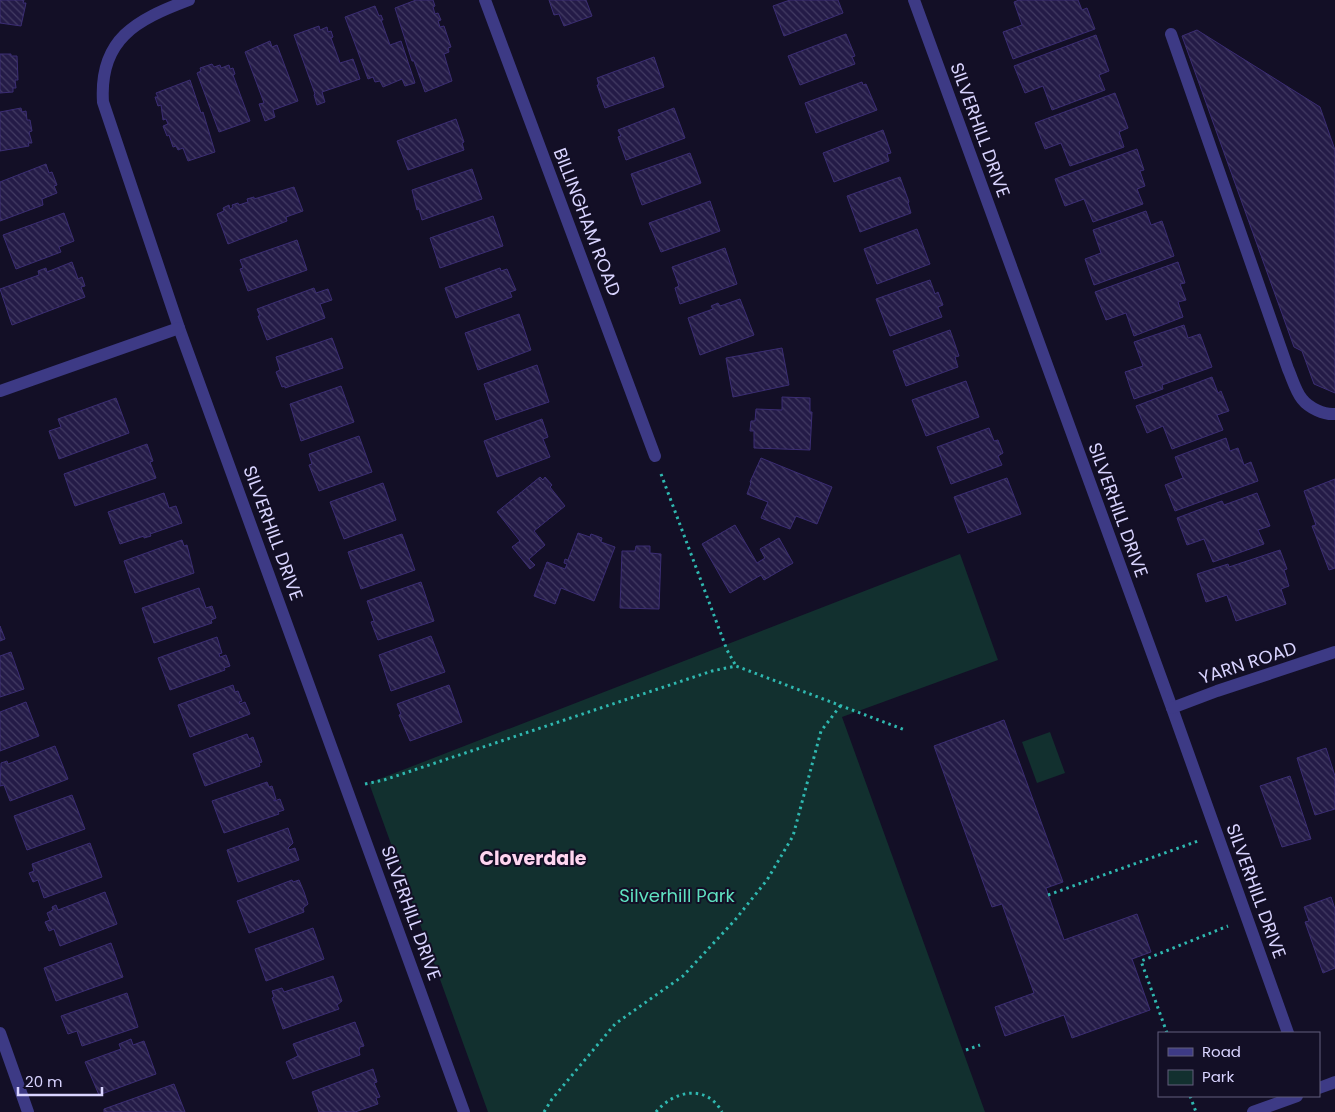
<svg xmlns="http://www.w3.org/2000/svg" width="1335" height="1112" font-family="Poppins,sans-serif">
<style>
.green{fill:#12302f}
.building{fill:url(#building-back-hatch);stroke:#3b2d73}
.lines{fill:none;stroke-linecap:round;stroke-linejoin:round}
.path{stroke:#2fb8b0;stroke-width:3;stroke-dasharray:2.5 4;stroke-linecap:butt}
.lane{stroke:#3d3a85;stroke-width:12}
.street{stroke:#3d3a85;stroke-width:12}
.labels{text-anchor:middle;stroke-width:4;stroke-linejoin:round;paint-order:stroke}
.street-label{font-size:18px;fill:#d9d4ff;stroke:#130f26}
.park-label{font-size:18px;fill:#5fe0c0;stroke:#130f26}
.neighbourhood-label{font-size:19px;font-weight:bold;fill:#ffd6f0;stroke:#130f26}
</style>
<defs>
<pattern id="building-back-hatch" width="6" height="6" patternUnits="userSpaceOnUse" patternTransform="scale(1.25)"><rect width="6" height="6" fill="#241b47"/><path d="M-1 5l2 2M0 0l6 6M5-1l2 2" fill="none" stroke="#433b63"/></pattern>
</defs>
<rect width="100%" height="100%" fill="#130f26"/>
<g class="green">
<polygon points="960,554 998,660 842,717 985,1112 488,1112 369,783"/>
<polygon points="1050,732 1065,773 1037,783 1022,742"/>
</g>
<g class="building">
<polygon points="0,0 24,0 23,3 26,3 21,26 0,23"/>
<polygon points="416,0 433,0 435,6 433,7 435,14 438,13 441,20 438,21 440,27 444,26 451,47 448,48 449,52 444,54 452,81 425,92 414,61 412,61 395,8"/>
<polygon points="549,0 586,0 592,16 564,26 559,14 554,15"/>
<polygon points="790,0 838,0 843,13 784,36 773,6"/>
<polygon points="1019,0 1078,0 1082,10 1087,8 1095,29 1013,59 1003,32 1022,25 1014,2"/>
<polygon points="375,6 379,16 381,15 383,20 381,20 390,45 401,41 415,83 405,86 402,79 383,87 380,81 375,82 373,77 368,79 345,17"/>
<polygon points="319,26 320,30 327,27 328,32 331,31 333,37 331,38 340,63 353,59 360,79 322,92 325,102 317,105 314,95 315,94 294,35"/>
<polygon points="1197,30 1320,107 1335,150 1335,393 1314,384 1302,351 1294,347 1182,36"/>
<polygon points="846,34 855,56 852,57 855,64 800,85 788,56"/>
<polygon points="1096,35 1109,71 1099,75 1105,90 1052,110 1043,86 1025,93 1014,66"/>
<polygon points="270,41 272,47 277,45 298,101 273,110 275,117 265,121 259,104 264,103 245,52"/>
<polygon points="0,54 11,54 11,56 17,56 18,80 15,80 16,88 13,88 13,92 0,93"/>
<polygon points="654,57 664,87 605,108 597,85 599,85 597,78"/>
<polygon points="212,64 214,67 220,65 221,68 229,65 230,69 233,68 235,74 233,75 250,121 219,132 197,73 201,71 200,68"/>
<polygon points="190,80 201,113 203,112 215,152 188,161 183,148 178,150 176,146 173,147 169,135 167,136 163,126 168,124 166,119 163,120 161,105 158,106 155,97 158,97 156,93"/>
<polygon points="862,82 863,85 866,84 877,110 816,133 805,103"/>
<polygon points="1115,93 1128,128 1119,132 1124,147 1070,166 1061,143 1045,149 1035,123"/>
<polygon points="21,108 22,112 26,111 27,120 30,120 32,131 29,132 32,143 28,143 29,146 0,151 0,112"/>
<polygon points="674,108 685,138 626,160 618,137 621,136 618,130"/>
<polygon points="456,119 464,142 462,143 464,150 408,170 397,141"/>
<polygon points="883,130 891,153 887,154 889,161 834,182 823,153"/>
<polygon points="1137,149 1144,170 1140,171 1145,186 1137,189 1143,204 1093,222 1084,199 1065,206 1055,179"/>
<polygon points="690,153 701,183 642,205 631,174"/>
<polygon points="46,164 49,173 52,172 57,185 54,186 57,193 42,199 43,205 0,221 0,182"/>
<polygon points="472,169 482,199 422,220 419,209 417,210 412,190"/>
<polygon points="900,177 909,202 908,203 911,213 860,232 847,196"/>
<polygon points="294,187 303,211 286,217 287,221 228,244 217,214 224,211 223,208 229,205 230,209 233,207 232,205 238,203 239,205 248,202 247,199 254,197 254,199"/>
<polygon points="710,201 720,231 661,252 649,223"/>
<polygon points="1146,211 1151,225 1162,221 1174,256 1094,285 1085,259 1101,253 1093,230"/>
<polygon points="64,213 74,241 59,247 61,252 16,269 3,235"/>
<polygon points="493,216 503,246 440,268 430,238"/>
<polygon points="917,229 930,264 877,284 864,249"/>
<polygon points="297,240 307,270 248,291 240,269 243,268 240,260"/>
<polygon points="725,248 737,284 680,304 675,288 679,286 672,267"/>
<polygon points="72,262 78,279 82,277 85,286 81,287 85,297 12,325 0,289 39,275 38,271 46,268 47,272"/>
<polygon points="1178,262 1185,283 1180,284 1186,300 1178,302 1183,317 1134,336 1126,313 1106,320 1095,292"/>
<polygon points="500,268 501,271 507,269 516,290 510,292 512,297 456,318 445,288"/>
<polygon points="930,280 935,294 938,292 943,305 938,307 942,317 890,336 876,299"/>
<polygon points="314,288 316,293 328,289 332,300 320,304 325,318 267,340 258,316 260,316 257,309"/>
<polygon points="740,299 754,335 700,355 688,318 713,309 711,306 718,303 720,306"/>
<polygon points="519,314 531,350 478,370 465,333"/>
<polygon points="1184,325 1188,338 1200,334 1212,367 1162,385 1163,389 1134,399 1125,372 1143,366 1134,342"/>
<polygon points="950,330 959,356 955,357 958,367 906,386 893,351"/>
<polygon points="332,338 343,368 285,388 285,386 282,387 276,372 280,370 276,357"/>
<polygon points="782,348 789,385 733,397 726,358"/>
<polygon points="537,365 549,402 496,420 484,384"/>
<polygon points="1212,377 1218,393 1221,391 1229,411 1217,415 1223,430 1172,449 1163,426 1147,433 1136,406"/>
<polygon points="966,381 979,417 926,436 912,400"/>
<polygon points="341,386 354,422 301,441 290,404"/>
<polygon points="782,397 810,398 810,412 812,412 810,450 754,448 754,431 750,431 751,421 755,421 756,409 782,410"/>
<polygon points="116,398 129,433 59,459 49,431 61,427 58,419"/>
<polygon points="542,419 548,437 543,439 550,457 497,477 484,441"/>
<polygon points="989,428 994,441 998,440 1003,453 998,456 1002,465 951,484 937,447"/>
<polygon points="359,436 372,472 319,491 309,465 312,464 309,454"/>
<polygon points="1226,438 1230,451 1238,448 1244,465 1251,462 1258,481 1175,511 1165,485 1183,478 1175,457"/>
<polygon points="147,444 153,461 150,462 156,478 75,506 64,474"/>
<polygon points="761,458 832,487 817,524 796,516 790,529 761,518 768,502 747,494 751,483 750,482"/>
<polygon points="540,477 543,480 545,477 552,485 550,487 565,506 534,531 545,545 529,559 535,565 530,569 512,547 520,541 497,512"/>
<polygon points="1007,478 1021,514 968,533 954,497"/>
<polygon points="1335,479 1335,568 1329,570 1312,526 1316,525 1304,491"/>
<polygon points="383,483 396,520 344,539 330,502"/>
<polygon points="164,493 169,508 176,506 182,523 150,534 151,536 144,538 144,536 120,544 108,512"/>
<polygon points="1257,493 1270,526 1258,530 1264,544 1213,562 1204,539 1187,545 1177,518 1222,501 1224,505"/>
<polygon points="735,525 757,563 765,558 760,549 779,538 793,563 764,580 761,575 730,593 702,544"/>
<polygon points="578,533 590,537 591,534 602,538 601,542 615,547 594,601 561,588 555,604 534,596 547,562 565,569 567,564 564,563 565,559 568,560"/>
<polygon points="402,534 415,570 361,589 348,552"/>
<polygon points="182,540 184,546 187,545 194,573 135,593 124,561"/>
<polygon points="636,546 650,546 650,553 661,554 659,609 620,608 622,551 635,551"/>
<polygon points="1280,550 1287,569 1284,570 1289,586 1281,589 1286,604 1236,621 1227,595 1206,602 1197,574 1228,564 1229,567"/>
<polygon points="421,582 434,621 378,640 371,622 374,621 367,601"/>
<polygon points="199,588 206,608 212,606 216,618 211,620 212,623 154,643 142,608"/>
<polygon points="0,626 5,639 0,641"/>
<polygon points="431,636 445,672 391,691 379,655"/>
<polygon points="217,637 222,653 219,654 220,657 226,655 230,666 224,668 225,670 170,690 158,658"/>
<polygon points="11,652 24,689 0,697 0,656"/>
<polygon points="233,685 235,692 238,691 242,701 239,702 240,704 245,702 250,714 190,737 178,705"/>
<polygon points="449,685 462,722 410,741 399,715 401,714 397,704"/>
<polygon points="26,702 39,736 0,751 0,712"/>
<polygon points="1004,720 1063,882 1046,888 1064,940 1137,914 1151,952 1132,959 1150,1010 1072,1038 1064,1015 1005,1036 995,1007 1034,993 1002,904 992,907 934,746"/>
<polygon points="247,734 249,739 253,737 262,762 259,763 260,766 205,786 193,754"/>
<polygon points="55,746 68,779 10,801 4,785 0,786 1,763 7,761 8,764"/>
<polygon points="1326,748 1335,776 1335,809 1315,815 1297,758"/>
<polygon points="1290,776 1311,839 1282,847 1260,786"/>
<polygon points="267,782 269,787 272,786 276,799 274,800 274,801 280,799 284,810 278,812 279,814 224,833 212,801"/>
<polygon points="72,795 85,829 27,850 14,816"/>
<polygon points="288,828 293,843 288,848 289,850 295,848 299,860 238,882 227,850"/>
<polygon points="90,843 102,877 44,898 38,880 33,882 29,873 34,871 32,864"/>
<polygon points="292,880 293,882 299,880 304,892 308,904 303,908 304,912 249,933 237,901"/>
<polygon points="105,892 117,924 60,946 54,929 49,931 45,922 50,920 47,913 53,910 52,907 56,905 58,910"/>
<polygon points="1331,897 1335,909 1335,968 1323,973 1305,922 1309,921 1304,907"/>
<polygon points="313,928 324,959 266,981 255,949"/>
<polygon points="111,943 123,977 56,1001 44,968"/>
<polygon points="333,976 342,1001 337,1005 339,1009 283,1029 272,998 274,997 272,991 282,988 284,992"/>
<polygon points="127,993 138,1027 82,1046 77,1031 68,1034 61,1016"/>
<polygon points="355,1022 364,1046 360,1047 359,1051 360,1055 293,1079 286,1062 298,1056 293,1044"/>
<polygon points="131,1039 133,1045 144,1041 156,1074 99,1095 85,1062 121,1049 119,1044"/>
<polygon points="373,1069 377,1082 374,1083 380,1097 376,1098 378,1104 355,1112 319,1112 312,1092"/>
<polygon points="174,1084 185,1112 104,1112 104,1109"/>
</g>
<g class="lines">
<g class="path">
<polyline points="661,474 727,650 736,666"/>
<polyline points="365,784 384,780 712,671 736,666 905,730"/>
<polyline points="1048,895 1198,841"/>
<polyline points="1167,1033 1141,961 1228,926"/>
<polyline points="966,1050 980,1045"/>
<polyline points="1190,1096 1196,1112"/>
<polyline points="544,1112 552,1099 615,1024 683,976 735,920 767,880 793,836 821,731 841,705"/>
<path d="M 656,1112 C 674,1090 707,1084 722,1112"/>
</g>
<path class="lane" d="M 1171,34 L 1288,369 C 1292,378 1296,392 1302,399 C 1309,408 1324,415 1335,414"/>
<g class="street">
<path d="M 189,0 C 136,20 99,39 103,102 L 179,328 L 464,1112"/>
<polyline points="485,0 655,456"/>
<polyline points="914,0 1172,708 1288,1033"/>
<polyline points="0,391 179,328"/>
<polyline points="1172,708 1217,691 1335,652"/>
<polyline points="0,1033 28,1112"/>
<polyline points="1319,1088 1335,1082"/>
<polyline points="1253,1112 1297,1096"/>
</g>
</g>
<g class="labels">
<g class="street-label">
<text transform="translate(980 130) rotate(70)" y="6">SILVERHILL DRIVE</text>
<text transform="translate(587 222) rotate(69)" y="6">BILLINGHAM ROAD</text>
<text transform="translate(1118 510) rotate(70)" y="6">SILVERHILL DRIVE</text>
<text transform="translate(273 533) rotate(70)" y="6">SILVERHILL DRIVE</text>
<text transform="translate(1248 663) rotate(-18)" y="6">YARN ROAD</text>
<text transform="translate(1256 891) rotate(70)" y="6">SILVERHILL DRIVE</text>
<text transform="translate(411 913) rotate(70)" y="6">SILVERHILL DRIVE</text>
</g>
<g class="park-label">
<text x="677" y="902">Silverhill Park</text>
</g>
<g class="neighbourhood-label">
<text x="533" y="865">Cloverdale</text>
</g>
</g>
<rect x="1158" y="1032" width="162" height="65" fill="#130f26" stroke="#625e7d"/>
<rect x="1168" y="1048" width="25" height="8" fill="#3d3a85" stroke="#625e7d"/>
<text x="1202" y="1057" font-size="15" fill="#d9d4ff">Road</text>
<rect x="1168" y="1070" width="25" height="15" fill="#12302f" stroke="#625e7d"/>
<text x="1202" y="1082" font-size="15" fill="#d9d4ff">Park</text>
<path d="M18 1087v8h84v-8" fill="none" stroke="#d9d4ff" stroke-width="2.5"/>
<text x="25" y="1087" font-size="15" fill="#d9d4ff" stroke="#130f26" stroke-width="4" paint-order="stroke">20 m</text>
</svg>
